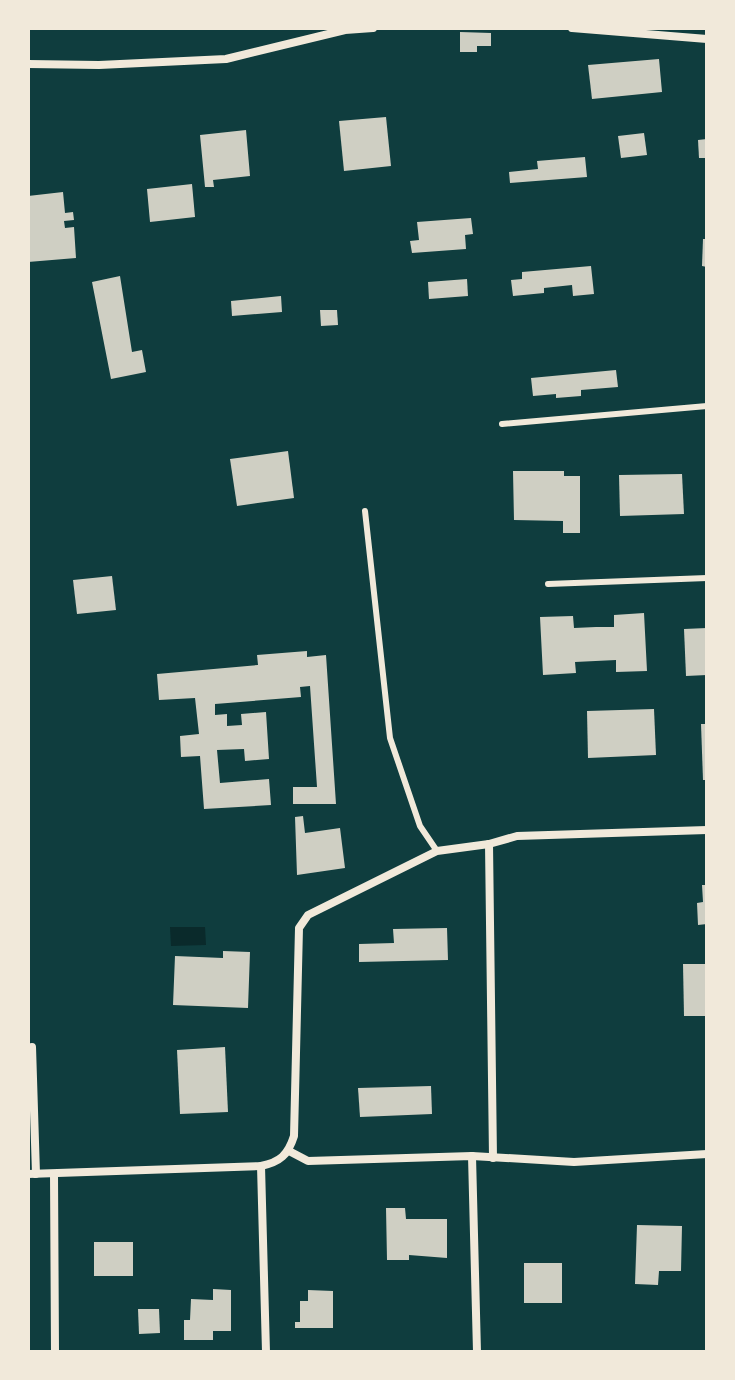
<svg xmlns="http://www.w3.org/2000/svg" width="735" height="1380" font-family="'Golos Text',sans-serif">
<style>
.water{fill:#0a2a2b}
.building{fill:#cfcfc3}
.lines{fill:none;stroke-linecap:round;stroke-linejoin:round}
.service{stroke:#f1e9da;stroke-width:6}
.minor{stroke:#f1e9da;stroke-width:8}
</style>
<rect width="100%" height="100%" fill="#0f3d3e"/>
<polygon class="water" points="170,927 205,927 206,945 171,946"/>
<g class="building">
<polygon points="460,32 491,33 491,46 477,46 477,52 460,52"/>
<polygon points="659,59 662,92 592,99 588,65"/>
<polygon points="386,117 391,166 344,171 339,121"/>
<polygon points="246,130 250,176 213,180 214,187 205,187 200,135"/>
<polygon points="644,133 647,155 621,158 618,136"/>
<polygon points="707,139 707,158 699,158 698,140"/>
<polygon points="585,157 587,177 510,183 509,172 538,169 537,161"/>
<polygon points="192,184 195,217 150,222 147,189"/>
<polygon points="63,192 65,213 73,212 74,220 64,221 65,228 74,227 76,258 28,262 28,196"/>
<polygon points="471,218 473,234 465,235 466,249 412,253 410,241 419,240 417,222"/>
<polygon points="703,239 707,239 707,267 702,266"/>
<polygon points="591,266 594,294 573,296 572,285 544,288 544,293 513,296 511,280 522,279 522,272"/>
<polygon points="120,276 132,352 142,350 146,372 111,379 92,282"/>
<polygon points="467,279 468,296 429,299 428,282"/>
<polygon points="281,296 282,312 232,316 231,301"/>
<polygon points="320,310 337,310 338,325 321,326"/>
<polygon points="616,370 618,387 581,390 581,396 556,398 556,394 533,396 531,378"/>
<polygon points="288,451 294,498 237,506 230,459"/>
<polygon points="513,471 564,471 564,476 580,476 580,533 563,533 563,521 514,520"/>
<polygon points="682,474 684,514 620,516 619,475"/>
<polygon points="112,576 116,610 77,614 73,580"/>
<polygon points="644,613 647,671 616,672 616,660 575,662 576,673 543,675 540,617 573,616 574,628 596,627 614,627 614,615"/>
<polygon points="707,628 707,675 686,676 684,629"/>
<polygon points="307,651 307,657 326,655 336,804 293,804 293,787 317,787 310,686 300,687 301,697 215,704 215,715 227,714 227,726 242,725 241,714 266,712 269,759 245,761 244,749 217,750 220,783 269,779 271,805 204,809 200,756 181,757 180,736 199,734 195,698 159,700 157,674 258,665 257,655"/>
<polygon points="654,709 656,755 588,758 587,711"/>
<polygon points="701,724 707,724 707,780 703,780"/>
<polygon points="303,816 305,833 340,828 345,868 297,875 295,817"/>
<polygon points="702,885 707,885 707,924 698,925 697,903 703,902"/>
<polygon points="447,928 448,960 359,962 359,944 394,943 393,929"/>
<polygon points="223,951 250,952 248,1008 173,1005 175,956 223,958"/>
<polygon points="683,964 707,964 707,1016 684,1016"/>
<polygon points="225,1047 228,1112 180,1114 177,1050"/>
<polygon points="431,1086 432,1114 360,1117 358,1088"/>
<polygon points="386,1208 405,1208 406,1219 447,1219 447,1258 409,1255 409,1260 387,1260"/>
<polygon points="637,1225 682,1226 681,1271 659,1271 658,1285 635,1284"/>
<rect x="94" y="1242" width="39" height="34"/>
<rect x="524" y="1263" width="38" height="40"/>
<polygon points="213,1289 231,1290 231,1331 213,1331 213,1340 184,1340 184,1320 190,1320 191,1299 213,1300"/>
<polygon points="308,1290 333,1291 333,1328 295,1328 295,1322 300,1322 300,1301 308,1301"/>
<polygon points="138,1309 159,1309 160,1333 139,1334"/>
</g>
<g class="lines">
<g class="service">
<polyline points="502,424 707,406"/>
<polyline points="365,511 390,738 420,826 437,851"/>
<polyline points="548,584 707,578"/>
</g>
<g class="minor">
<polyline points="572,28 707,39"/>
<polyline points="28,64 99,65 226,59 345,30 373,28"/>
<polyline points="489,844 493,1158"/>
<polyline points="32,1047 36,1174"/>
<polyline points="289,1151 308,1161 472,1156 574,1162 707,1154"/>
<polyline points="472,1156 477,1352"/>
<polyline points="261,1166 266,1352"/>
<path d="M 28,1174 L 261,1166 C 280,1162 288,1155 294,1136 L 299,928 L 308,915 L 437,851 L 489,844 L 517,836 L 707,830"/>
<polyline points="54,1174 55,1352"/>
</g>
</g>
<rect width="735" height="1380" fill="none" stroke="#f1e9da" stroke-width="60"/>
</svg>
